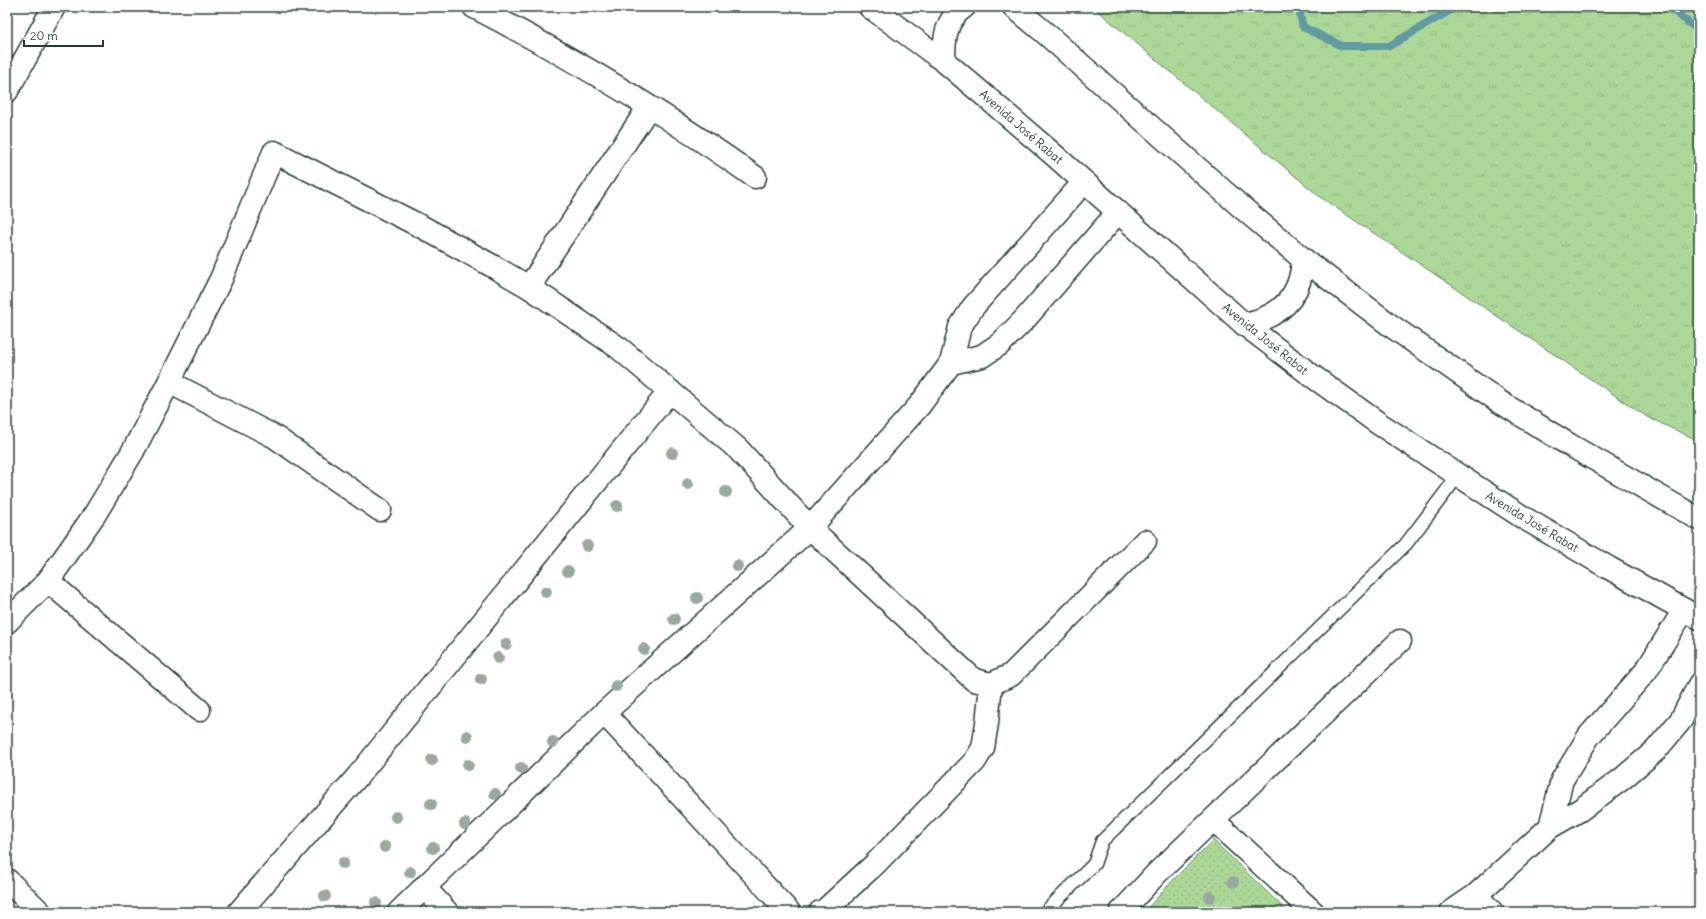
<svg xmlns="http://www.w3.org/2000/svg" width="1706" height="919" font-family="Delius,sans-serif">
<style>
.grass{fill:url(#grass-tufts);stroke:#658a66}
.park{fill:url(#park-dots);stroke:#658a66}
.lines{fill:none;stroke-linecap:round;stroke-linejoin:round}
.stream{stroke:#609aa2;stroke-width:8}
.lane-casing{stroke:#1f3d34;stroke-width:15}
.street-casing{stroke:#1f3d34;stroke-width:25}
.secondary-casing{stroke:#1f3d34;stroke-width:25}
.lane{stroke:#fff;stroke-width:12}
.street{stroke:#fff;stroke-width:22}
.secondary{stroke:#fff;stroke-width:22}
.tree{fill:#97aa9d}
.labels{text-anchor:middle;stroke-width:3;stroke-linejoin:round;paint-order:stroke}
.street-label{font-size:12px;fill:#1f3d34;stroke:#fff}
</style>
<defs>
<pattern id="grass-tufts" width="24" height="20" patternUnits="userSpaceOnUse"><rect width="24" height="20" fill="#abd897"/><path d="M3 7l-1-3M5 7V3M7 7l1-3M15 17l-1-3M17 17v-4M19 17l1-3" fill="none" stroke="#93ba83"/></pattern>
<pattern id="park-dots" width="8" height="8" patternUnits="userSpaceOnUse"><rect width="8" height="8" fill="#abd897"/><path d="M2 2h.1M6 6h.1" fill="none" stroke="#93ba83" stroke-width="1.8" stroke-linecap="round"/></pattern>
</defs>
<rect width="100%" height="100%" fill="#fff"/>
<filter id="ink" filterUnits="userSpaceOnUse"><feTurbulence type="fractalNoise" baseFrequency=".025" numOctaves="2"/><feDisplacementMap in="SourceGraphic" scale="8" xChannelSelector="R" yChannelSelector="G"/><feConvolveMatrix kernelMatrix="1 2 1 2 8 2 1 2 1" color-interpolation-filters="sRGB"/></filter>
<g filter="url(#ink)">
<polygon class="grass" points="1093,7 1699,7 1699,441 1647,417 1320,197"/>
<polygon class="park" points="1213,840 1288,912 1144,912 1174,879"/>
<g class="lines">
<g class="stream">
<polyline points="1298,7 1303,27 1342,46 1389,46 1456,7"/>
<polyline points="1669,7 1699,31"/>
</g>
<defs>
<polyline id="lane" points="1045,912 1094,864 1102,841 1406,544 1457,477"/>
<g id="street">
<path d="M 474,7 C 571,57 666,114 755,177"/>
<polyline points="7,91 54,7"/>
<polyline points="529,287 649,107"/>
<polyline points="951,363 982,356 1000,344 1025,319 1118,212"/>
<polyline points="169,382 275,437 380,510"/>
<polyline points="48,581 199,710"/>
<polyline points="7,622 48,581 95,514 133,451 169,382 221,279 274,152 424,228 489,264 529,287 619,348 738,449 810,528 974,680 991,684 1011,675 1145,541"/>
<polyline points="604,713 789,912"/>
<polyline points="1213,820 1313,912"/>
<polyline points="1550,827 1562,780 1589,736 1646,671 1684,610"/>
<polyline points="7,880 40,912"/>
<polyline points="424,887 447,912"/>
<polyline points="1476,895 1492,912"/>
<polyline points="239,912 358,776 670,391"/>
<polyline points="399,912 604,713 810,528 919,406 951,363 960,327 973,307 1084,182"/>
<polyline points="820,912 825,910 875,864 975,761 983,748 987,723 991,684"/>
<polyline points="1121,912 1157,873 1400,641"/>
<polyline points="1451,912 1476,895 1550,827 1580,810 1622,779 1656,750 1681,720 1699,685"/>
</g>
<g id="secondary">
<polyline points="870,7 944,61 1054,155 1244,324 1311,375 1378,423 1524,518 1609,568 1699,618"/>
<polyline points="1014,7 1044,32 1239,205 1303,259 1390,325 1500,402 1568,444 1699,519"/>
<path d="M 944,61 C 944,39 945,20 964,7"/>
<path d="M 1244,324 C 1281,317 1301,297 1303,259"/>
</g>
</defs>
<use href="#lane" class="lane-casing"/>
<use href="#street" class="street-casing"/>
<use href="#secondary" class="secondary-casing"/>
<use href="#lane" class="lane"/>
<use href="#street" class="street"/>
<use href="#secondary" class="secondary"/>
</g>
<g class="tree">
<circle cx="672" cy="453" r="6"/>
<circle cx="688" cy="484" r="6"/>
<circle cx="726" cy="492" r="6"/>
<circle cx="617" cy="506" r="6"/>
<circle cx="587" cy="546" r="6"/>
<circle cx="737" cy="566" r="6"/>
<circle cx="568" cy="571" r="6"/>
<circle cx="546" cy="592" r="6"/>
<circle cx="697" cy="598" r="6"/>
<circle cx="674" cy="619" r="6"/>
<circle cx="506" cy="644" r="6"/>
<circle cx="644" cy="649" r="6"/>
<circle cx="498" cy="658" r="6"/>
<circle cx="481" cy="679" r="6"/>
<circle cx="616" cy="686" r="6"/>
<circle cx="467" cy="736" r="6"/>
<circle cx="553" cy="742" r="6"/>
<circle cx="432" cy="760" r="6"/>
<circle cx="468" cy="765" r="6"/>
<circle cx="521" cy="768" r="6"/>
<circle cx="495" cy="794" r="6"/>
<circle cx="431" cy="804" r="6"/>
<circle cx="396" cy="817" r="6"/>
<circle cx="465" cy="824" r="6"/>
<circle cx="385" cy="847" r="6"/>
<circle cx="433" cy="848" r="6"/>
<circle cx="343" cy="863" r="6"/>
<circle cx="410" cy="872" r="6"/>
<circle cx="1233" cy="882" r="6"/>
<circle cx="325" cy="896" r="6"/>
<circle cx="1210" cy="897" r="6"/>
<circle cx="376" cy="903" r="6"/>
</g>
</g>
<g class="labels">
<g class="street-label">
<text transform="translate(1021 127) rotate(41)" y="4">Avenida José Rabat</text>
<text transform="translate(1265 339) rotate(39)" y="4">Avenida José Rabat</text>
<text transform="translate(1532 522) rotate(31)" y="4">Avenida José Rabat</text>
</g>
</g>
<rect width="1706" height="919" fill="none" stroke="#fff" stroke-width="24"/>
<rect x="12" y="12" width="1682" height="895" fill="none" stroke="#1f3d34" stroke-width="1.5" filter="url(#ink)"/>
<path d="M24 40v6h79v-6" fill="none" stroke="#1f3d34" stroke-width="2"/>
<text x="30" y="40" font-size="12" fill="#1f3d34" stroke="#ffffff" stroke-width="3" paint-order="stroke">20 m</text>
</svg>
